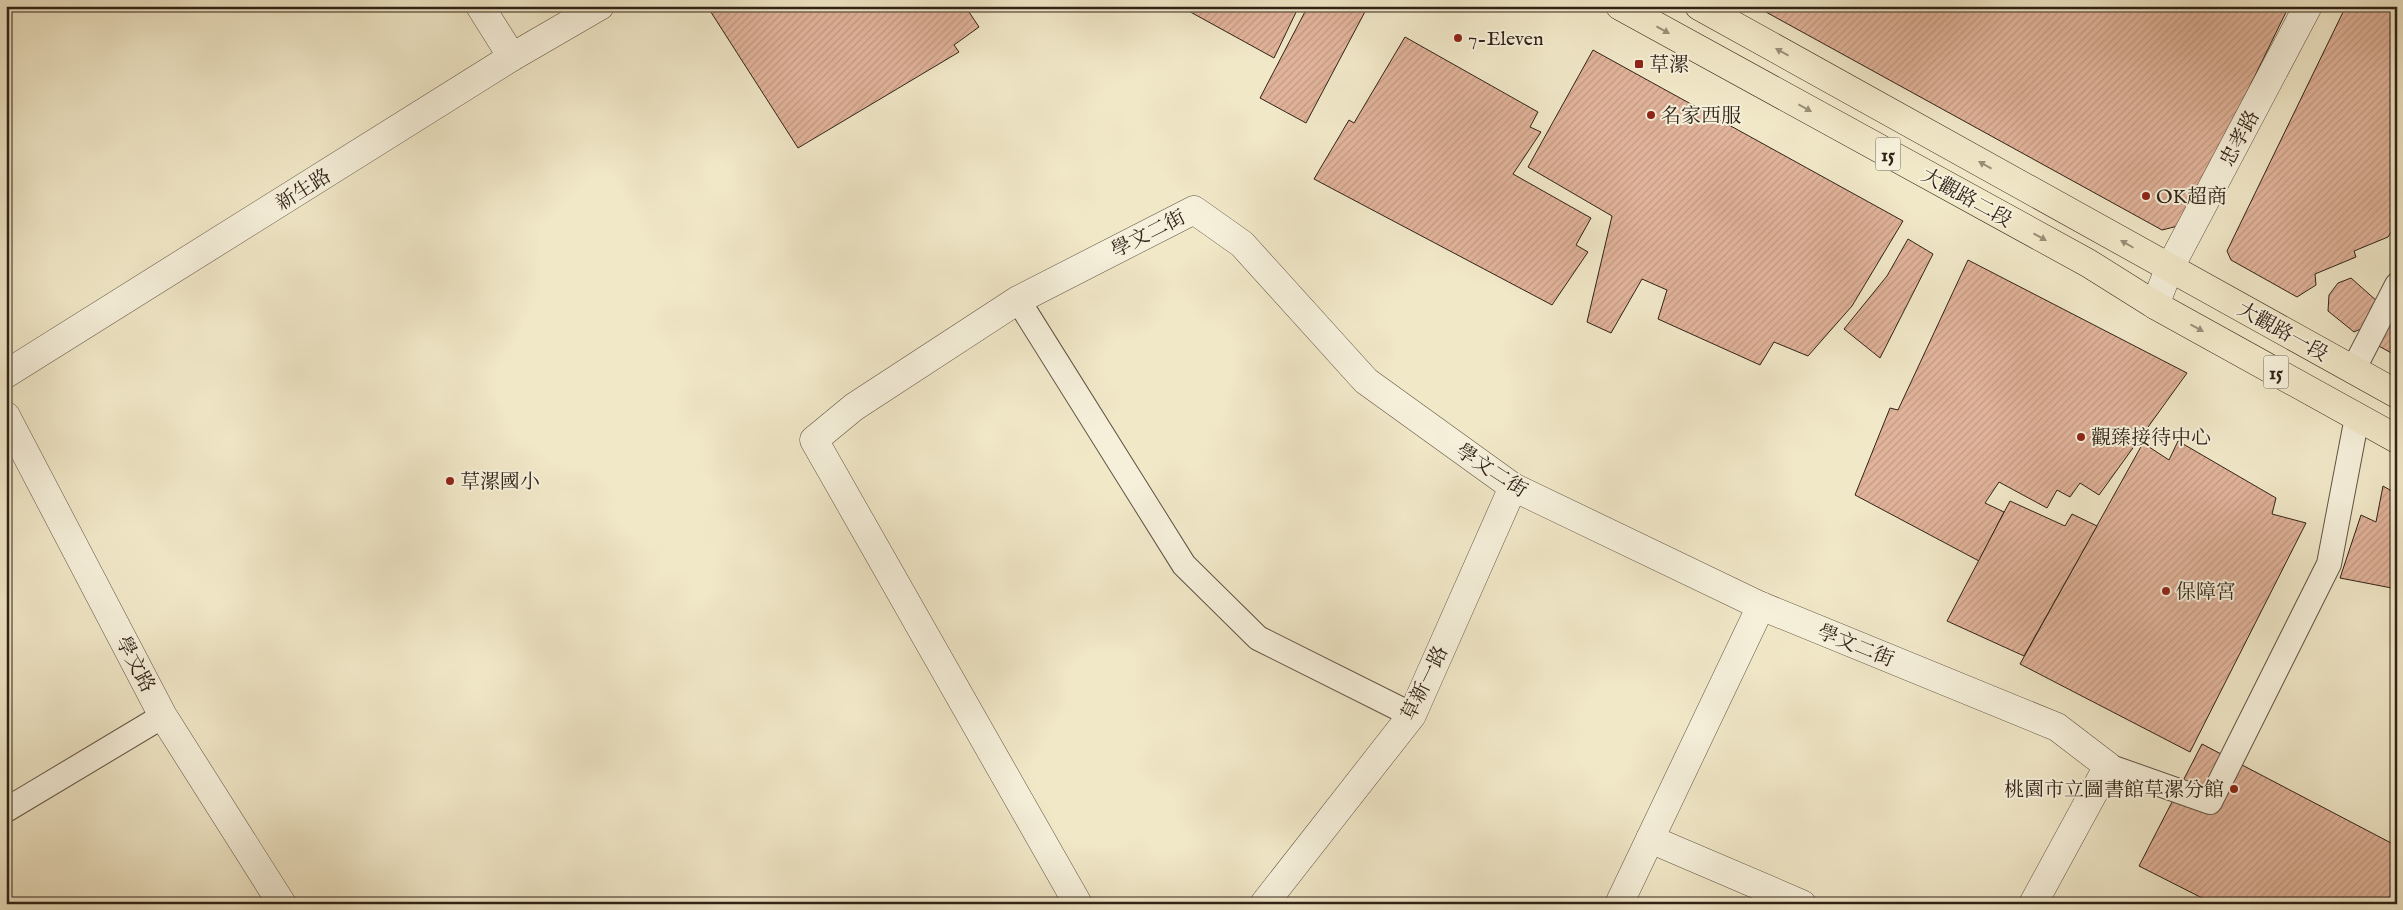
<svg xmlns="http://www.w3.org/2000/svg" width="2403" height="910" font-family="'IM FELL English','Noto Serif TC',serif">
<style>
.building{fill:url(#building-hatch);stroke:#302217}
.lines{fill:none;stroke-linecap:round;stroke-linejoin:round}
.service-casing{stroke:#605443;stroke-width:26}
.minor-casing{stroke:#605443;stroke-width:29}
.tertiary-casing{stroke:#605443;stroke-width:29}
.primary-casing{stroke:#302217;stroke-width:29}
.service{stroke:#f6f0db;stroke-width:24}
.minor{stroke:#f6f0db;stroke-width:28}
.tertiary{stroke:#f6f0db;stroke-width:28}
.primary{stroke:#f1e8c8;stroke-width:28}
.oneway{fill:#9a8f78}
.poi-dot{fill:#8f2418;stroke:#f6f0db;stroke-width:2}
.labels{text-anchor:middle;stroke-width:4;stroke-linejoin:round;paint-order:stroke}
.shield{fill:#f6f0db;stroke:#6b6052;stroke-width:1}
.shield-label{font-size:19px;font-weight:bold;fill:#302217}
.poi-label{font-size:20px;fill:#302217;stroke:#f6f0db;text-anchor:start}
.street-label{font-size:20px;fill:#302217;stroke:#f6f0db}
</style>
<defs>
<pattern id="building-hatch" width="6" height="6" patternUnits="userSpaceOnUse" patternTransform="scale(1.25)"><rect width="6" height="6" fill="#e1b39a"/><path d="M-1 1l2-2M0 6l6-6M5 7l2-2" fill="none" stroke="#c19a84"/></pattern>
</defs>
<rect width="100%" height="100%" fill="#f1e8c8"/>
<filter id="stains"><feTurbulence type="fractalNoise" baseFrequency=".004" numOctaves="4"/><feColorMatrix values="0 0 0 0 .2 0 0 0 0 .09 0 0 0 0 .02 0 0 0 .5 -.17"/></filter>
<radialGradient id="worn" r=".72"><stop offset=".6" stop-color="#630" stop-opacity="0"/><stop offset="1" stop-color="#630" stop-opacity=".3"/></radialGradient>
<g class="building">
<polygon points="707,6 972,6 967,9 979,27 954,45 959,52 798,148"/>
<polygon points="1186,6 1299,6 1274,58 1185,9"/>
<polygon points="1308,6 1368,6 1306,123 1260,98"/>
<polygon points="1755,6 2289,6 2182,225 2162,230"/>
<polygon points="2346,6 2397,6 2397,222 2388,237 2354,251 2356,257 2315,274 2316,285 2297,297 2231,260 2227,251"/>
<polygon points="1405,37 1538,112 1530,127 1541,132 1513,174 1591,218 1576,245 1588,252 1552,305 1314,179 1349,120 1354,123"/>
<polygon points="1593,50 1903,221 1852,306 1808,356 1774,342 1760,365 1658,319 1667,290 1642,279 1611,333 1587,322 1612,216 1528,167"/>
<polygon points="1908,239 1933,254 1880,358 1844,329 1887,276"/>
<polygon points="1968,260 2187,373 2099,495 2080,483 2070,497 2057,490 2047,508 1999,482 1985,503 2004,512 1979,561 1855,495 1890,408 1898,410"/>
<polygon points="2351,278 2378,302 2371,324 2354,332 2328,311 2329,295 2338,283"/>
<polygon points="2397,304 2397,356 2375,344"/>
<polygon points="2178,441 2276,498 2272,514 2306,523 2190,752 2020,664 2143,443 2169,460"/>
<polygon points="2383,486 2397,494 2397,589 2340,578 2361,515 2376,522"/>
<polygon points="2010,501 2065,526 2072,514 2097,526 2024,656 1947,621"/>
<polygon points="2202,744 2393,844 2397,835 2397,904 2290,904 2279,899 2277,904 2214,904 2139,866"/>
</g>
<g class="lines">
<defs>
<g id="service">
<polyline points="1018,300 1184,565 1258,638 1412,715"/>
<polyline points="2353,370 2397,285"/>
<polyline points="2108,766 2210,802 2329,564 2357,417"/>
<polyline points="6,810 163,716"/>
</g>
<g id="minor">
<polyline points="480,6 512,57"/>
<polyline points="6,416 163,716 282,904"/>
<polyline points="1650,839 1802,904"/>
<polyline points="1078,904 814,440 854,407 1018,300 1194,210 1242,244 1366,381 1513,487 1761,606 2057,727 2108,766 2033,904"/>
<polyline points="1264,904 1412,715 1513,487"/>
<polyline points="1619,904 1761,606"/>
</g>
<g id="tertiary">
<polyline points="2155,305 2169,269 2308,6"/>
<polyline points="6,374 512,57 600,6"/>
</g>
<g id="primary">
<polyline points="1620,6 2088,263 2155,305 2397,439"/>
<polyline points="1699,6 2397,394"/>
</g>
</defs>
<use href="#service" class="service-casing"/>
<use href="#minor" class="minor-casing"/>
<use href="#tertiary" class="tertiary-casing"/>
<use href="#primary" class="primary-casing"/>
<use href="#service" class="service"/>
<use href="#minor" class="minor"/>
<use href="#tertiary" class="tertiary"/>
<use href="#primary" class="primary"/>
</g>
<defs><path id="oneway-solid" d="M-6-.8H1V-3.2L6.5 0L1 3.2V.8H-6Z" transform="scale(1.25)"/></defs>
<g class="oneway">
<use href="#oneway-solid" transform="translate(1663 30) rotate(29)"/>
<use href="#oneway-solid" transform="translate(1782 52) rotate(-151)"/>
<use href="#oneway-solid" transform="translate(1805 108) rotate(29)"/>
<use href="#oneway-solid" transform="translate(1985 165) rotate(-151)"/>
<use href="#oneway-solid" transform="translate(2040 237) rotate(29)"/>
<use href="#oneway-solid" transform="translate(2127 244) rotate(-150)"/>
<use href="#oneway-solid" transform="translate(2197 328) rotate(29)"/>
</g>
<g class="poi-dot">
<circle cx="1458" cy="38" r="5"/>
<rect x="1634" y="59" width="10" height="10" rx="2.5"/>
<circle cx="1651" cy="115" r="5"/>
<circle cx="2146" cy="196" r="5"/>
<circle cx="2081" cy="437" r="5"/>
<circle cx="450" cy="481" r="5"/>
<circle cx="2166" cy="591" r="5"/>
<circle cx="2234" cy="789" r="5"/>
</g>
<g class="labels">
<g class="shield">
<rect x="1875.5" y="137.5" width="25" height="33" rx="4"/>
<rect x="2263.5" y="355.5" width="25" height="33" rx="4"/>
</g>
<g class="shield-label">
<text x="1888" y="161">15</text>
<text x="2276" y="379">15</text>
</g>
<g class="poi-label">
<text x="1468" y="45">7-Eleven</text>
<text x="1649" y="71">草漯</text>
<text x="1661" y="122">名家西服</text>
<text x="2156" y="203">OK超商</text>
<text x="2091" y="444">觀臻接待中心</text>
<text x="460" y="488">草漯國小</text>
<text x="2176" y="598">保障宮</text>
<text x="2224" y="796" text-anchor="end">桃園市立圖書館草漯分館</text>
</g>
<g class="street-label">
<text transform="translate(2239 138) rotate(-62)" y="7">忠孝路</text>
<text transform="translate(303 189) rotate(-32)" y="7">新生路</text>
<text transform="translate(1967 197) rotate(29)" y="7">大觀路二段</text>
<text transform="translate(1148 233) rotate(-27)" y="7">學文二街</text>
<text transform="translate(2283 331) rotate(29)" y="7">大觀路一段</text>
<text transform="translate(1492 470) rotate(33)" y="7">學文二街</text>
<text transform="translate(1856 645) rotate(22)" y="7">學文二街</text>
<text transform="translate(136 664) rotate(62)" y="7">學文路</text>
<text transform="translate(1424 683) rotate(-64)" y="7">草新一路</text>
</g>
</g>
<rect width="2403" height="910" fill="none" stroke="#f1e8c8" stroke-width="25"/>
<rect x="8" y="8" width="2388" height="895" fill="none" stroke="#302217" stroke-width="2.5"/>
<rect x="12" y="12" width="2378" height="885" fill="none" stroke="#302217"/>
<rect width="100%" height="100%" filter="url(#stains)"/>
<rect width="100%" height="100%" fill="url(#worn)"/>
</svg>
